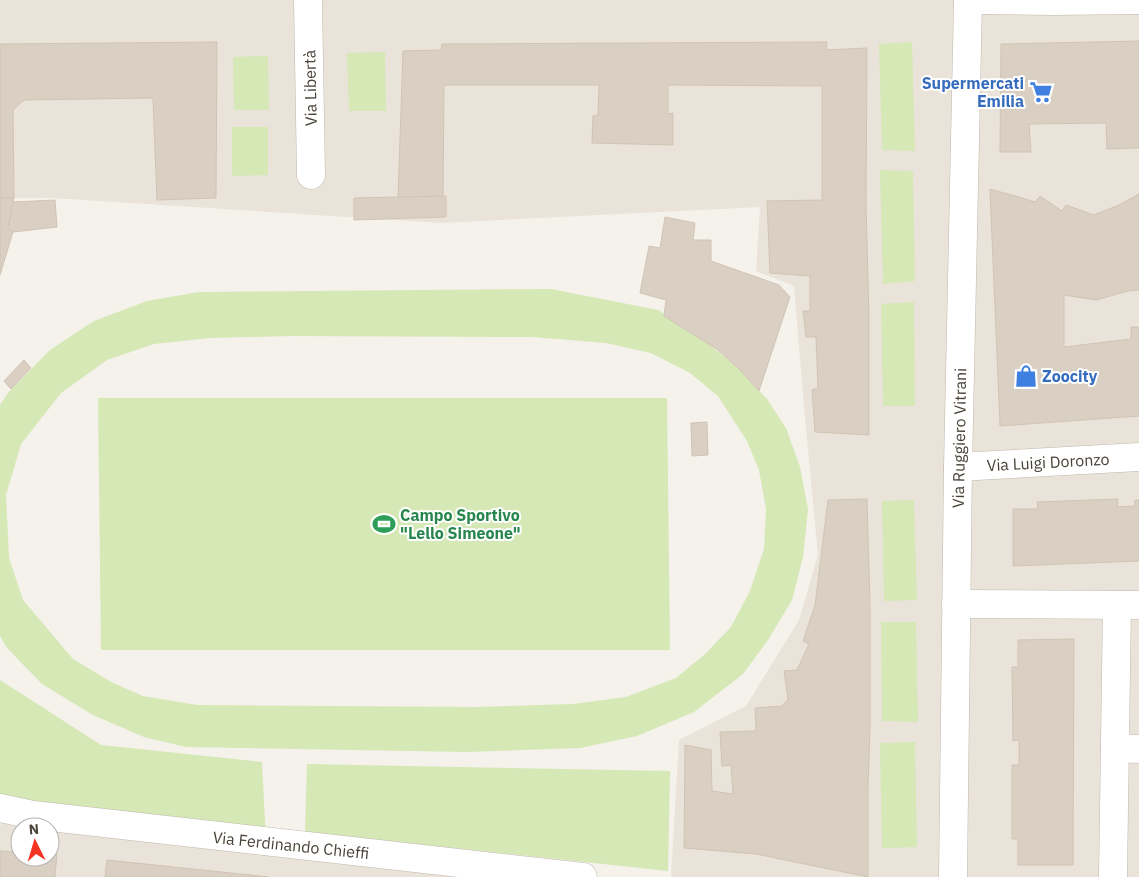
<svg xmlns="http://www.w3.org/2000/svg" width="1139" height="877" font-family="'IBM Plex Sans',sans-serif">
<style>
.residential{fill:#e9e3d9}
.green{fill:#d5e8b5;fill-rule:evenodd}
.building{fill:#dacfc3;stroke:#d1c4b4}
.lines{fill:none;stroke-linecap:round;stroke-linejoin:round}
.minor-casing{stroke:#c1b8ad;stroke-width:29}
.minor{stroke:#fff;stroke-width:28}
.labels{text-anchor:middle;stroke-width:4;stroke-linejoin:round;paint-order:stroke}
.shop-label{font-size:16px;font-weight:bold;fill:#366cbe;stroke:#fff;text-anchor:end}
.street-label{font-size:16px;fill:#494239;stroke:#fff}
.leisure-label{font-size:16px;font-weight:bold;fill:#27864d;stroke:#fff;text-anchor:start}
</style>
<rect width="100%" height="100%" fill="#f5f1eb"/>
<g class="residential">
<polygon points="0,0 1139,0 1139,877 671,877 679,740 746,706 799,620 818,555 804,407 794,286 756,271 760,207 440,223 53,198 0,198"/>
<polygon points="0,822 46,827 20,827 20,857 50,857 50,828 475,877 0,877"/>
</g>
<g class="green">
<polygon points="912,42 915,151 882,150 879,44"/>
<polygon points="385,52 386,111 349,111 347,53"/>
<polygon points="268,56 269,110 234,110 233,57"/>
<polygon points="232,127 268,127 268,175 232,176"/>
<polygon points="880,170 913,171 915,281 883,284"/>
<path d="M 551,289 L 658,310 L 697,335 L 735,365 L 767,399 L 786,428 L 800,467 L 808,509 L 803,557 L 792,600 L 768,640 L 743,674 L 694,712 L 637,736 L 580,748 L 467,752 L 186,747 L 144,737 L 93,715 L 42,684 L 7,648 L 0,636 L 0,405 L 8,393 L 50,350 L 94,321 L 147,301 L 199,292 ZM 291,336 L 532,337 L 606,343 L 651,353 L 690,373 L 718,396 L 747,441 L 759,470 L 766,509 L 764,549 L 750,591 L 731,627 L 704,655 L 676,678 L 626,697 L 573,704 L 478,707 L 197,705 L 143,696 L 113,683 L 73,659 L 23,600 L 9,558 L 6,495 L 21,444 L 61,393 L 107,360 L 154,344 L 210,338 Z"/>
<polygon points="914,302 915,406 883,406 881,304"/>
<polygon points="98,398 667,398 670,650 101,650"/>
<polygon points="914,500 917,600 884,601 882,501"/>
<polygon points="881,622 916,622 918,722 882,721"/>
<polygon points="0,680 101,745 262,762 266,842 0,797"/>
<polygon points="915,742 917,847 882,848 880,743"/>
<polygon points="307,764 670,771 668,871 305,832"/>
</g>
<g class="building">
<polygon points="1139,41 1139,148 1107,149 1106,123 1029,124 1031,152 1000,152 1001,44"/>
<polygon points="217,42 216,198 157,200 153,98 24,100 13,110 14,198 0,198 0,44"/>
<polygon points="827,42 826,50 867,48 866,204 869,317 869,435 815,432 812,390 818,388 816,337 806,337 803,311 810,311 810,276 770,273 767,201 822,200 822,86 668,85 668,114 673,113 673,145 592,143 593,116 598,115 599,85 444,85 443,197 398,198 403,51 441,50 442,44"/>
<polygon points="990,189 1036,202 1040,196 1062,211 1066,205 1094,215 1119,205 1139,194 1139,290 1128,291 1096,300 1064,295 1064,347 1131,339 1131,327 1139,327 1139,416 1000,426"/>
<polygon points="446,196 446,217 354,220 354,198"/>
<polygon points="0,198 14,198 8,229 13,232 0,275"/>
<polygon points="55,200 57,227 13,232 8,229 13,202"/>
<polygon points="665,217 695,223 693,240 711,240 711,261 779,285 790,297 759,391 738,368 718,350 664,316 666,300 640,293 649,246 660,248"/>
<polygon points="24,360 31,368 11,389 4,381"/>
<polygon points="707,422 708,455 692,456 691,423"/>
<polygon points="867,499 870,606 870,728 868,789 868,877 756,854 684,848 685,745 711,750 712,791 733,794 731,765 722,766 720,732 756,731 755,708 782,706 788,699 784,671 797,670 809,644 803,641 815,605 828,500"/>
<polygon points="1118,499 1117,507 1135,506 1135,500 1139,500 1139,561 1013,566 1013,509 1038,509 1037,502"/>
<polygon points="1074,639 1073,865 1018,865 1018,839 1012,839 1012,765 1019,765 1019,740 1013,741 1012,667 1018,667 1018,640"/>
<polygon points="0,851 20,852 20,857 50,857 50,853 57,853 55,877 0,877"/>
<polygon points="107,860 269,877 105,877"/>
</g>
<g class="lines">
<defs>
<g id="minor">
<polyline points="308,0 311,175"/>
<polyline points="984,0 1053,1 1139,0"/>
<polyline points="958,467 1139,457"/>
<polyline points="956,604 1139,605"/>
<polyline points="1115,748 1139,749"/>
<polyline points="0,808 33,815 583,877"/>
<polyline points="953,877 958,467 968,0"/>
<polyline points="1113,877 1117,605"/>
</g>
</defs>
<use href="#minor" class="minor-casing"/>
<use href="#minor" class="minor"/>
</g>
<defs>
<symbol id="supermarket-bare" viewBox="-9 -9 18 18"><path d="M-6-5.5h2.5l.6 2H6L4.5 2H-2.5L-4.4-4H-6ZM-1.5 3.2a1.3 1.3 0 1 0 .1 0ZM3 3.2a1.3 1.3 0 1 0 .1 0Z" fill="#3f7fe0" stroke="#fff" stroke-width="2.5" paint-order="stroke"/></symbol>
<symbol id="shop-bare" viewBox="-9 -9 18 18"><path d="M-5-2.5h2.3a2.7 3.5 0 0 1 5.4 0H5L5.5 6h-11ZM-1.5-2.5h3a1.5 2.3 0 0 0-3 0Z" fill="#3f7fe0" stroke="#fff" stroke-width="2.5" paint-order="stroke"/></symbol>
<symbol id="stadium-bare" viewBox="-9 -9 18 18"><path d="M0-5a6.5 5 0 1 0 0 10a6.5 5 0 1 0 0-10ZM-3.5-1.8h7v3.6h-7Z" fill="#2e9e5b" stroke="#fff" stroke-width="2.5" paint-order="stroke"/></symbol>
</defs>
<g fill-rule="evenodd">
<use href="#supermarket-bare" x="1025" y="76" width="32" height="32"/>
<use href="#shop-bare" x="1010" y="360" width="32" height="32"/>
<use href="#stadium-bare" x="368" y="508" width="32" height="32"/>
</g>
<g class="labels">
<g class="shop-label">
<text x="1024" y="89">Supermercati<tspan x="1024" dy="18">Emilia</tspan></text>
<text x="1042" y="382" text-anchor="start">Zoocity</text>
</g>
<g class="street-label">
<text transform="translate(310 88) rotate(-91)" y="6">Via Libertà</text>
<text transform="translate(959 438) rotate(-89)" y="6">Via Ruggiero Vitrani</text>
<text transform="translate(1048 462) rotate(-3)" y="6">Via Luigi Doronzo</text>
<text transform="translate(291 845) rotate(6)" y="6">Via Ferdinando Chieffi</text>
</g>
<g class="leisure-label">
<text x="400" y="521">Campo Sportivo<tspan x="400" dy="18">"Lello Simeone"</tspan></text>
</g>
</g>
<g transform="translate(35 842) rotate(355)"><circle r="24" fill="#ffffff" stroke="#b6b3b0"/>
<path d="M0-4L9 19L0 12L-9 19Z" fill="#f53322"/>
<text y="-8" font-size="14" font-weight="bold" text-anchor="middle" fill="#494239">N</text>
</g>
</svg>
